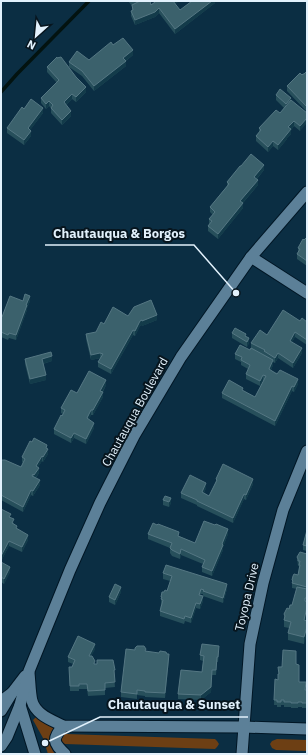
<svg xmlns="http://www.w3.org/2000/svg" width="308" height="755" font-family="'IBM Plex Sans',sans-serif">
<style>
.green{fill:#6d3f14}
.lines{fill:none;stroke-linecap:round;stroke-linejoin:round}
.stream{stroke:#031310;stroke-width:3.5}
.minor-casing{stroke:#001625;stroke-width:13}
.tertiary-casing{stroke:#001625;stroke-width:13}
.secondary-casing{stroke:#001625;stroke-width:13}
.minor{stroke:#5c8098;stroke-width:11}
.tertiary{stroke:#5c8098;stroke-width:11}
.secondary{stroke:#5c8098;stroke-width:11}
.wall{fill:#274f5b}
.shaded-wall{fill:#133b4a}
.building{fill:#3b616c;stroke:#557783}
.labels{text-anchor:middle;stroke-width:4;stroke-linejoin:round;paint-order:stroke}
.street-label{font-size:12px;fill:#e2f1fc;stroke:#07151e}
.leader{fill:none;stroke:#e2f1fc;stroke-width:1.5}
.callout-dot{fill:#e2f1fc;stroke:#07151e;stroke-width:1.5}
.callout-label{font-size:13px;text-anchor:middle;font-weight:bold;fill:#e2f1fc;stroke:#07151e;stroke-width:4;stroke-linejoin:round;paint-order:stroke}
</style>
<rect width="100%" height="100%" fill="#0b2e43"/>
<g class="green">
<path d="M 36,717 L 42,721 L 54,727 C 49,736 49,746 55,754 L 48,754 L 43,738 L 33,720 Z"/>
<polygon points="66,734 215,739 217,741 219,744 217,747 215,749 65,744 62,742 60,739 62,735"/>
<polygon points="277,739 307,740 307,751 276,750 272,748 270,744 272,741"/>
</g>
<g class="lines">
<polyline class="stream" points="1,92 17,74 89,1"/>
<defs>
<g id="minor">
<polyline points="251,257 307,293"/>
<path d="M 29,673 C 30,682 30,693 32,701 C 36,715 52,720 63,726 L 244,727 L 307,729"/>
<path d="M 63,726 C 52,740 53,742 65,754"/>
<polyline points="242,754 250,644 263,583 283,510 307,451"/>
</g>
<g id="tertiary">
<polyline points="1,711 12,693 25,676"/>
<polyline points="1,746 7,737 20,705 29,671 70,570 100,503 134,436 181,357 251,257 307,192"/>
</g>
<g id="secondary">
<polyline points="1,701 12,693"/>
<polyline points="20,705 35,754"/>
</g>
</defs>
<use href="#minor" class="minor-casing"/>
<use href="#tertiary" class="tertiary-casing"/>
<use href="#secondary" class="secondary-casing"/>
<use href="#minor" class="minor"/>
<use href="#tertiary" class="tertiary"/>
<use href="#secondary" class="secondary"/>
</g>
<g class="wall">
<polygon points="128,1 150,1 151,5 154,3 154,1 179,1 175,4 180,10 215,1 215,3 175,34 159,13 155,17 135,25 131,16 131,11 132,11 132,6"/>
<polygon points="113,45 133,55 126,61 126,66 94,91 82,76 69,67 69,62 89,60"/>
<polygon points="47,67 86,92 76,102 72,99 66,105 71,116 62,125 51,113 51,108 49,106 46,109 41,103 41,98 57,83 47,72"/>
<polygon points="307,71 307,112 287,91 287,86 304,74"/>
<polygon points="276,95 291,101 307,113 300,131 294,126 291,130 291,134 287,138 287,139 278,150 273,146 268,152 256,141 256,136 259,132 259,128 280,113 284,108 276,100"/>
<polygon points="24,109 43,113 30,130 31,136 24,145 7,133 7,128"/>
<polygon points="241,166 264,170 257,179 258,185 243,203 243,208 218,239 208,231 208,226 209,224 209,219 213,215 210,212 210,207 227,186 227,182"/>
<polygon points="307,237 307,266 297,259 297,254 298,252 298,248"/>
<polygon points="23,301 30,301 27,308 27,310 16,340 9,338 8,340 1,337 1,317 2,317"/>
<polygon points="128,316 157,320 142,326 142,325 140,326 135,336 133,335 111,374 98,367 98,362 101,358 91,360 86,339 86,334 96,332 104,324"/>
<polygon points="300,321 307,322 307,345 295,337 292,342 302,353 293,368 278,358 275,363 273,362 273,365 271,370 298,384 294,392 292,391 275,426 222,398 222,393 243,391 255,397 264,380 263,380 260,386 246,379 246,374 248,369 241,365 241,362 235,359 235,354 250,350 251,348 251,343 267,335"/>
<polygon points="232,333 246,336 249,343 247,347 232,338"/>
<polygon points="25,359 52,361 43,364 46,380 30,384 25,364"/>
<polygon points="106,385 103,392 103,397 93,415 91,415 89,419 94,428 86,444 74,438 71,443 54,434 54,429 63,414 61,413 61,408 77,393"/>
<polygon points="47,449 48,454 43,462 42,461 38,467 39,473 36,478 40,485 33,496 31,495 23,512 1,500 1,460 21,467 23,463 22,462 22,457"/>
<polygon points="216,479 253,484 246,500 244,499 233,523 197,506 197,505 181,498 181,493 206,488 204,493 209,496 216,481"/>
<polygon points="163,500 171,503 169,507 163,505"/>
<polygon points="11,518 14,524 17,529 28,540 22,552 9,546 1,561"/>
<polygon points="307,530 307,551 303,550 303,545"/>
<polygon points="148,534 179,536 195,543 228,534 223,547 223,550 212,576 202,572 202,567 203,564 181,555 180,559 172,556 170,553 170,548 148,539"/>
<polygon points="307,554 307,615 305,621 304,644 288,640 288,633 289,628 284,627 284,614 292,605 297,589 292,588 292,580 298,575 299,566 298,566 297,557"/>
<polygon points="1,562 10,572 4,584 1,582"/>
<polygon points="163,573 227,589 223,603 203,596 203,594 201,594 200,595 203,601 200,609 196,608 191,623 185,621 184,624 160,616 160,611 161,604 161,597 164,592 167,591 170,581 163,579"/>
<polygon points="121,592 115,605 109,602 109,597"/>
<polygon points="95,649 91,656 95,664 115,675 114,675 115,687 105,688 105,695 88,696 87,689 79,689 79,691 70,691 69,667 72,667 73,664 68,662 68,657"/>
<polygon points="146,651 169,659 165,698 145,697 145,696 137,695 137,699 121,697 121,692"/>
<polygon points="219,651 218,662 217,662 216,675 212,675 211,692 201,700 178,699 178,694 202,672 203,661 200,660 200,655"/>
<polygon points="296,664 299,682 305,690 306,690 307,684 307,708 302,708 302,707 298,707 298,708 291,708 291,707 284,707 284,705 281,705 281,707 277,707 277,705 274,705 275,679 278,680 279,674 278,667"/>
</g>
<g class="shaded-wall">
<polygon points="172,1 179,1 172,6"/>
<polygon points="212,1 215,1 215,3 175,34 175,29"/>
<polygon points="159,8 159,13 155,17 135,25 135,20"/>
<polygon points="133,50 133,55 123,63 123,58"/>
<polygon points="126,61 126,66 94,91 94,86"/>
<polygon points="86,87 86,92 76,102 76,97"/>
<polygon points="72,94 72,99 64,107 64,102"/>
<polygon points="291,98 291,103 286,109 286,104"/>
<polygon points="49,101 49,106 46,109 46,104"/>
<polygon points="43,108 43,113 28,133 28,128"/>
<polygon points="71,111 71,116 62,125 62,120"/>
<polygon points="307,118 307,123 300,131 300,126"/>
<polygon points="294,121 294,126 291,130 291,134 287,138 287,139 278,150 278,145 288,127"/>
<polygon points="31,131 31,136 24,145 24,140"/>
<polygon points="273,141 273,146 268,152 268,147"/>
<polygon points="264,165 264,170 254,182 254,177"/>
<polygon points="258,180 258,185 240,206 240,201"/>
<polygon points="243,203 243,208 218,239 218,234"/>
<polygon points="30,296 30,301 27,308 27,310 16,340 16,335"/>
<polygon points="157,315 157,320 142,326 142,321"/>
<polygon points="142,320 142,325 140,326 135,336 135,331 140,321"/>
<polygon points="133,330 133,335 111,374 111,369"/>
<polygon points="295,332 295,337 290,346 290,341"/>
<polygon points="249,338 249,343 247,347 247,342"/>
<polygon points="302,348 302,353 293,368 293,363"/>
<polygon points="100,353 100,358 91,360 91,355"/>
<polygon points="278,353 278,358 275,363 275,358"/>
<polygon points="52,356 52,361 42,364 42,359"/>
<polygon points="273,360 273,365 269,374 269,369"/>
<polygon points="46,375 46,380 30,384 30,379"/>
<polygon points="263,375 263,380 260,386 260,381"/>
<polygon points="298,379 298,384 294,392 294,387"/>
<polygon points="106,380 106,385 100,396 100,391"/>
<polygon points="292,386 292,391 275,426 275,421"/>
<polygon points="103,392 103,397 93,415 93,410"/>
<polygon points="91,410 91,415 87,423 87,418"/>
<polygon points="94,423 94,428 86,444 86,439"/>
<polygon points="74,433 74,438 71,443 71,438"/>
<polygon points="47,445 48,454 43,462 43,457"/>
<polygon points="42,456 42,461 36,471 36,466"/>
<polygon points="39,468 39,473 34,480 34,475"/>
<polygon points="253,479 253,484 246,500 246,495"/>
<polygon points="40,480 40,485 33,496 33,491"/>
<polygon points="206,483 206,488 202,497 202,492"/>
<polygon points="31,490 31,495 23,512 23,507"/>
<polygon points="244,494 244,499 233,523 233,518"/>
<polygon points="171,498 171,503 169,507 169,502"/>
<polygon points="228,529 228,534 223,547 223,550 212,576 212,571"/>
<polygon points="28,535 28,540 22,552 22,547"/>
<polygon points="9,541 9,546 1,561 1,556"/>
<polygon points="181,549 181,555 180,559 180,554"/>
<polygon points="10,567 10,572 4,584 4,579"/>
<polygon points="227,584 227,589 223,603 223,598"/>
<polygon points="121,587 121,592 115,605 115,600"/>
<polygon points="203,596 203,601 200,609 200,604"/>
<polygon points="196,603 196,608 191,623 191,618"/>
<polygon points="307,607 307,615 304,628 304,620"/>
<polygon points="307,627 307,634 304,644 304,637"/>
<polygon points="95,644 95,649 89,661 89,656"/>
<polygon points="169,654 169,659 165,698 165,693"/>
<polygon points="212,670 211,692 201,700 201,695"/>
</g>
<g class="building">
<polygon points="140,1 150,1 151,5 155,2 154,1 173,1 180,10 192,1 212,1 175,29 159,8 155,12 135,20 131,11 133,10 132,5"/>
<polygon points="123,38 133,50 123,58 126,61 94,86 82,71 69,62 77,51 89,60 111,42 113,45"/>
<polygon points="57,57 57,58 61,57 76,77 86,87 76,97 72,94 64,102 71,111 62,120 51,108 53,105 49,101 46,104 41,98 59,80 47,67"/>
<polygon points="307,71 307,107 287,86 300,73 302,75 303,74 304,74"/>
<polygon points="280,89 291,98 286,104 276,95"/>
<polygon points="31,99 43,108 28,128 31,131 24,140 7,128 22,107 24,109"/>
<polygon points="291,100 307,113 307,118 300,126 294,121 288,127 291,129 287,134 278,145 273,141 268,147 256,136 261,130 259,128 276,110 280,113"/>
<polygon points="251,154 264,165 254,177 258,180 240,201 243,203 218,234 208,226 212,221 209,219 215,212 210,207 229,184 227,182 240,166 241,166"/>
<polygon points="307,237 307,261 297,254 300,249 298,248 303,239 304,240"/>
<polygon points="25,294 30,296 26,305 27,305 16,335 9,333 8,335 1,332 1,317 2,317 10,296 23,301"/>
<polygon points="151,300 157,315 142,321 142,320 140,321 135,331 133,330 111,369 98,362 103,354 100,353 91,355 86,334 96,332 101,322 104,324 113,307 128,316 134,307"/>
<polygon points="283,310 300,321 302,318 307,322 307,340 295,332 290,341 302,348 293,363 278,353 275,358 264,351 265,350 251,343 260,330 267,335"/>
<polygon points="235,328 246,334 245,336 249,338 247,342 232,333"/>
<polygon points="240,345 250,350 251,348 273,360 269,369 275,373 277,374 280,370 298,379 294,387 292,386 275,421 222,393 229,380 243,388 242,390 255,397 266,376 263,375 260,381 246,374 250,365 241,360 242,357 235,354"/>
<polygon points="51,352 52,356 42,359 46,375 30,379 25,359"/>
<polygon points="89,371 106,380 100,391 103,392 93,410 91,410 87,418 94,423 86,439 74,433 71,438 54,429 61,415 62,416 65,410 61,408 71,390 77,393"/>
<polygon points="34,438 47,445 46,448 48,449 43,457 42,456 36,466 39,468 34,475 33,474 32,476 40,480 33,491 31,490 23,507 1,495 1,460 5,460 21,467 25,459 22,457 30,441 32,442"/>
<polygon points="223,464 253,479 246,495 244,494 233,518 197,501 197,500 181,493 190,475 206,483 202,492 209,496 217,480 216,479"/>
<polygon points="165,496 171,498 169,502 163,500"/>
<polygon points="1,509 11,514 9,517 14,519 12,523 17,526 16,528 28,535 22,547 9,541 1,556"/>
<polygon points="204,521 215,525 216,524 228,529 222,544 223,545 212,571 202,567 205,560 181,549 180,554 172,550 170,548 172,543 148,534 153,523 157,525 158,524 179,532 178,536 195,543"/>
<polygon points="307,530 307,546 303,545"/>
<polygon points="300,552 307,554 307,587 292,583 293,581 292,580 293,576 294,574 298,575 300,565 299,565 300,561 298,561 298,559 297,557"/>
<polygon points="1,562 10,567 4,579 1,577"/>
<polygon points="166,565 227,584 223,598 203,591 204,590 201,589 199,595 203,596 200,604 196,603 191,618 185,616 184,619 160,611 163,600 161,599 162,597 161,597 162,592 164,592 165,590 167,591 172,576 163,573"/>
<polygon points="115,584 121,587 115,600 109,597"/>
<polygon points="297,587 307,589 307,598 305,598 305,601 307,602 307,607 304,620 307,621 307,627 304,637 288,633 291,622 284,620 285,616 284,614 287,608 289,609 290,605 292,605"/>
<polygon points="78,636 95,644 89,656 92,656 95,661 94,663 94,664 97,664 97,660 113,660 115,670 114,670 115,682 105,683 105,690 88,691 87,684 79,684 79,686 70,686 69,667 72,667 75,660 68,657"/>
<polygon points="202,644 219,646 218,657 217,657 216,670 212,670 211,687 201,695 178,694 181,670 202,672 204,656 200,655"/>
<polygon points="137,646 144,646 146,649 145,651 159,653 160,651 166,652 167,654 169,654 165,693 145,692 145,691 137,690 137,694 121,692 126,649 135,650 135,648"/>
<polygon points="283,650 296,651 296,664 299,665 299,682 306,682 305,690 306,690 307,684 307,703 302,703 302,702 298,702 298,703 291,703 291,702 284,702 284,700 281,700 281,702 277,702 277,700 274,700 275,679 278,680 278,674 279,674 278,667 282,667"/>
</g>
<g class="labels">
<g class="street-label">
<text transform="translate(135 412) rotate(-61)" y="4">Chautauqua Boulevard</text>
<text transform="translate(247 597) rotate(-77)" y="4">Toyopa Drive</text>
</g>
</g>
<path class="leader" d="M236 293L194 245H45M45 743L100 717H248"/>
<g class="callout-dot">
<circle cx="236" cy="293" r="4"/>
<circle cx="45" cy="743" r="4"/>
</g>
<g class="callout-label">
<text x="119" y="238">Chautauqua &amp; Borgos</text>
<text x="174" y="709">Chautauqua &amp; Sunset</text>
</g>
<rect width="308" height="755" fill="none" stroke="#e2f1fc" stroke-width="4"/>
<g transform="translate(36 36) rotate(207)" stroke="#07151e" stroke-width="3" paint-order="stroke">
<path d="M0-3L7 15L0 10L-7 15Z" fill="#e2f1fc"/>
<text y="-6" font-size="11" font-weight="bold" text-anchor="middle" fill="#e2f1fc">N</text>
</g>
</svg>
